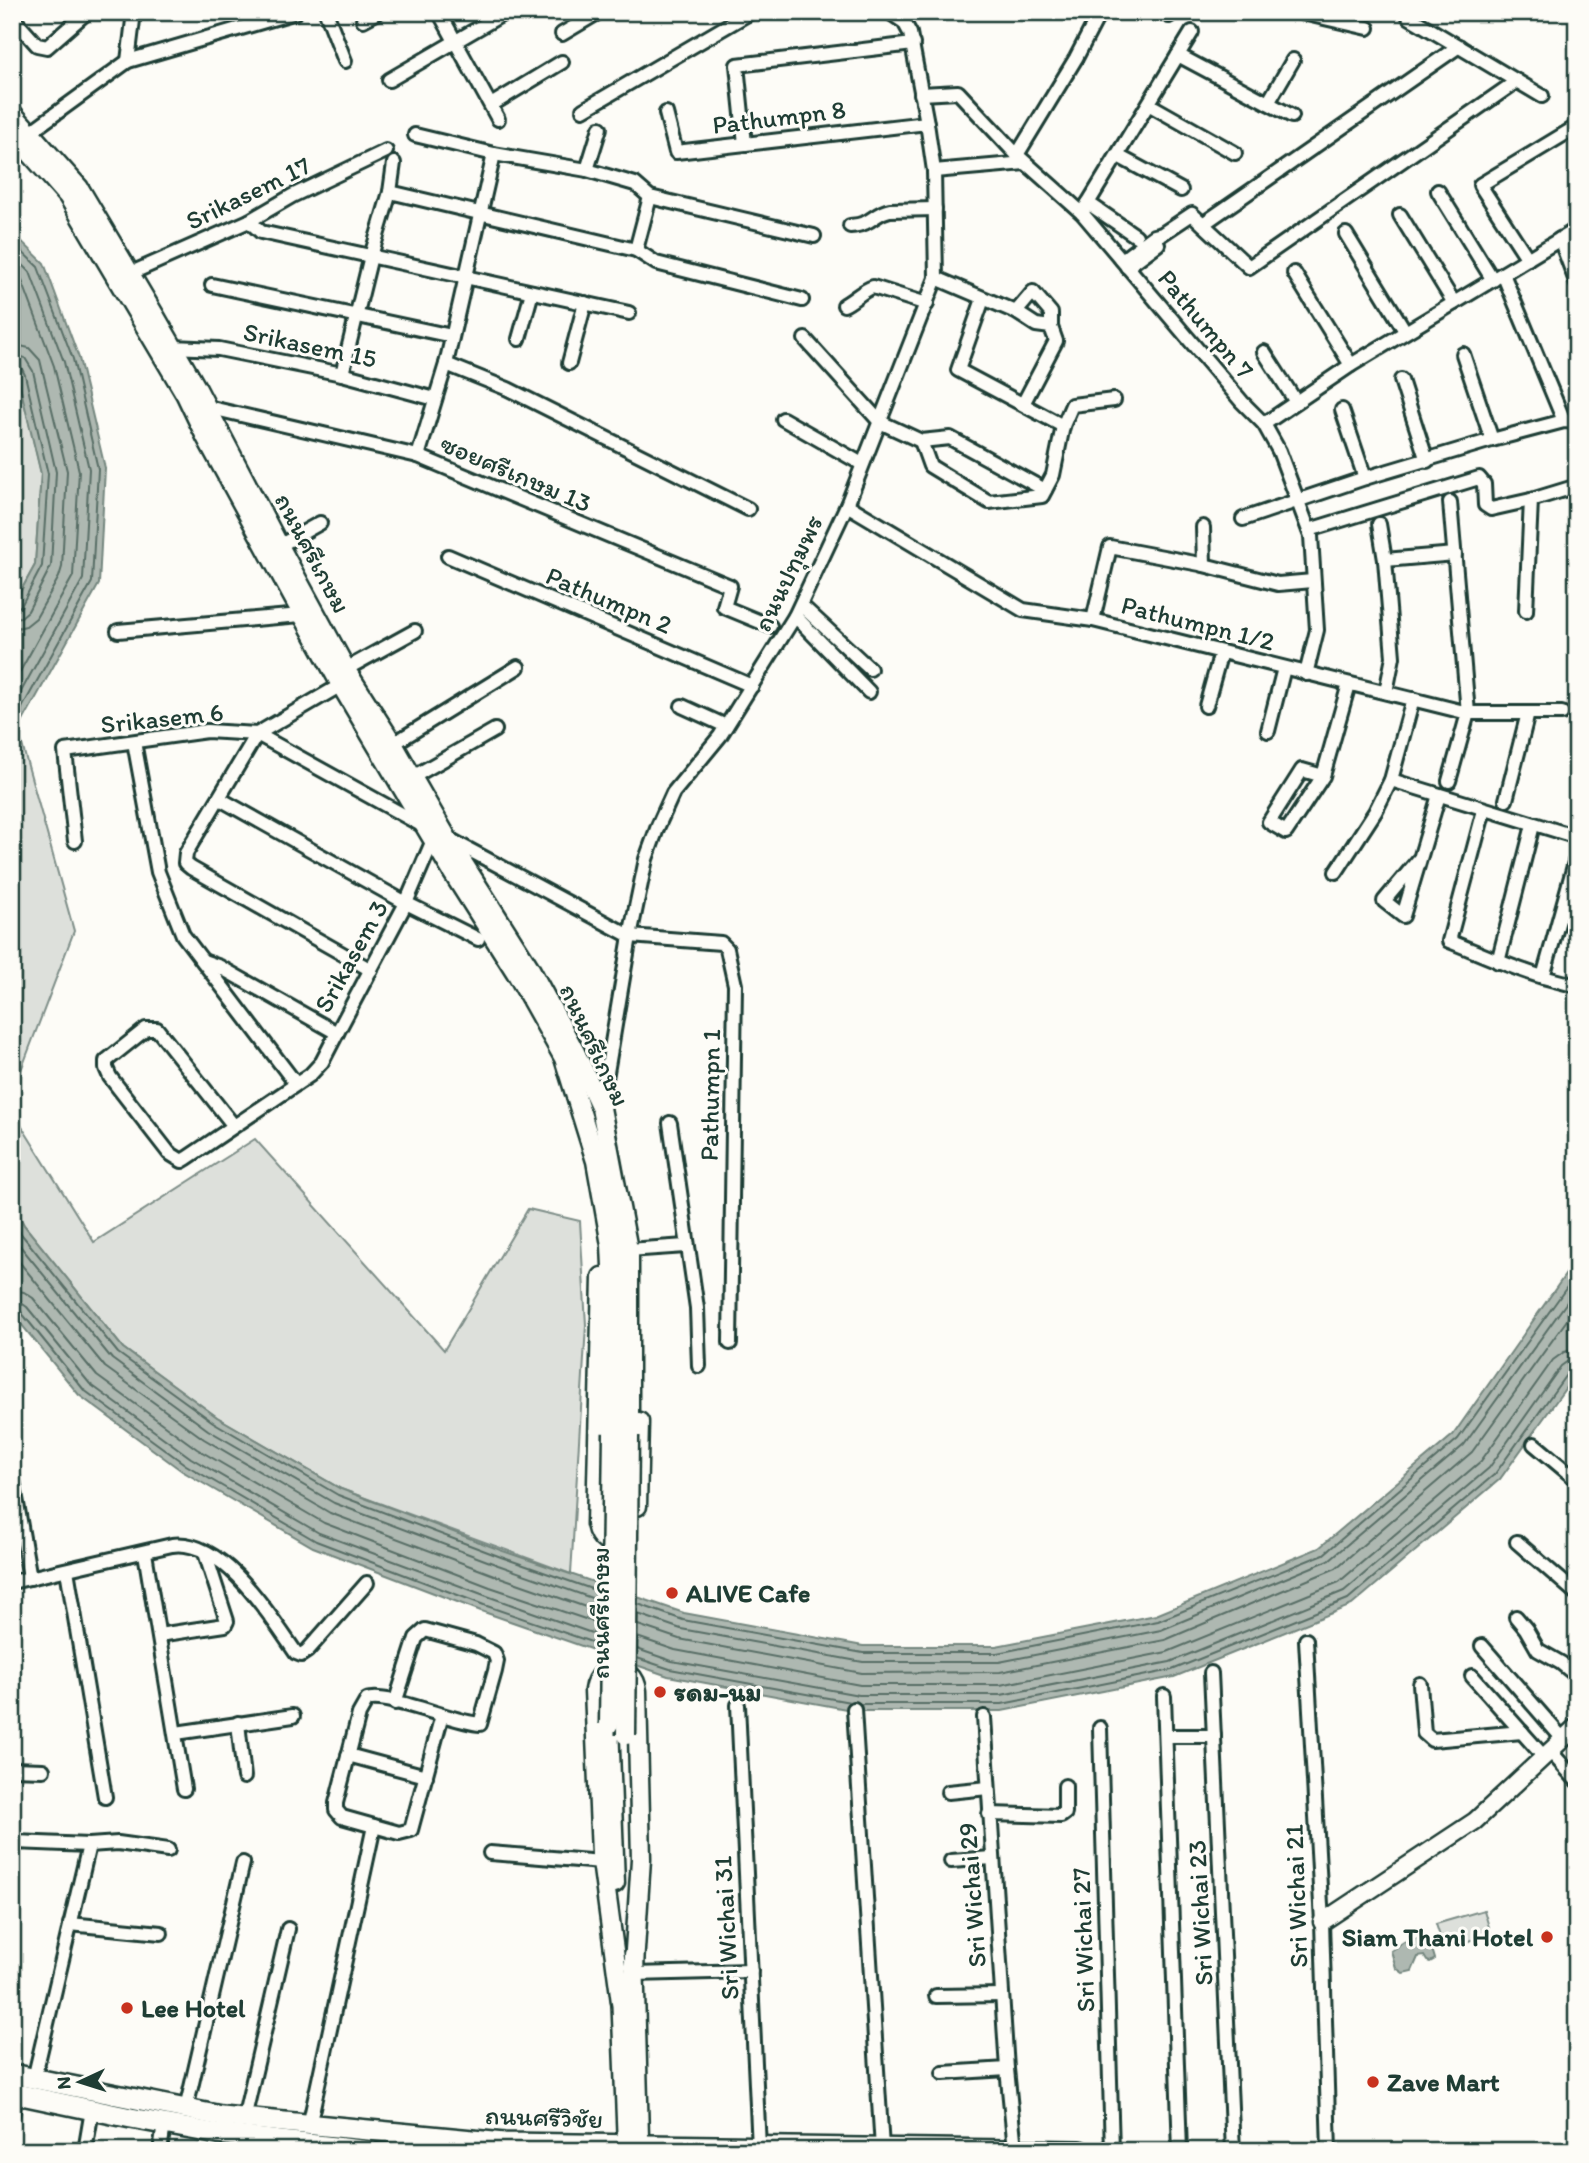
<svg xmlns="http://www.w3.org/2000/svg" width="1589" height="2163" font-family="Itim,'Playpen Sans Thai',sans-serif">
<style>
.green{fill:#dde0db;stroke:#7e8e88;stroke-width:2}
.water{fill:#aeb8b1;stroke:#75877f;stroke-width:2}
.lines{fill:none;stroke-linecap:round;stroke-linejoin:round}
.shore{stroke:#586e66;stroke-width:2}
.minor-casing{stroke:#1f3d34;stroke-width:18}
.tertiary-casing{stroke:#1f3d34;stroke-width:21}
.secondary-casing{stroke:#1f3d34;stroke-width:23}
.primary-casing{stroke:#1f3d34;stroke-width:24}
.minor{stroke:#fdfcf7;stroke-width:12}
.tertiary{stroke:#fdfcf7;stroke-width:16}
.secondary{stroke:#fdfcf7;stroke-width:18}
.primary{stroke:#fdfcf7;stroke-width:19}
.secondary-bridge-casing{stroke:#1f3d34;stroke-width:23;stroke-linecap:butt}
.secondary-bridge{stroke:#fdfcf7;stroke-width:18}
.poi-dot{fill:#c8321e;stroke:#fdfcf7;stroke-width:2.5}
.labels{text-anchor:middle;stroke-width:6;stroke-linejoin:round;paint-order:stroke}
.street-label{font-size:26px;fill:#1f3d34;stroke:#fdfcf7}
.poi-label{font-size:26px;font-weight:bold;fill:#1f3d34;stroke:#fdfcf7;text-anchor:start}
</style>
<rect width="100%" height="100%" fill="#fdfcf7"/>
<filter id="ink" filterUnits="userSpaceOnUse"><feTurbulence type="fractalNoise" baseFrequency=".0143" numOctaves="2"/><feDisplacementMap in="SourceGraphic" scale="14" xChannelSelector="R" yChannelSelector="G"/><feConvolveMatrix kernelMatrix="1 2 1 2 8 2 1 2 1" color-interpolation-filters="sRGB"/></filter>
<g filter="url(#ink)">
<g class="green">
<polygon points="12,362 18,377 41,473 35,565 12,607"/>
<polygon points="18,730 74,931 12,1094 12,741"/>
<polygon points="12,1111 94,1242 255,1139 444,1350 528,1209 580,1221 586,1325 571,1574 341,1489 217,1417 123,1348 24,1225 12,1202"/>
<polygon points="1484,1910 1491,1934 1444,1949 1436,1924"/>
</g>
<g class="water">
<polygon points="12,232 44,263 79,358 105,468 99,584 12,741 12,607 35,565 41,474 18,377 12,362"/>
<polygon points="12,1202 24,1225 123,1348 217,1417 341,1489 503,1551 684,1613 863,1646 996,1646 1156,1615 1319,1548 1453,1435 1577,1258 1577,1372 1500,1479 1352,1605 1174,1677 1002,1711 857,1711 668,1676 481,1611 313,1547 182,1471 79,1395 12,1313"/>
<polygon points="1416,1939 1429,1939 1435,1959 1430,1962 1427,1961 1424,1956 1418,1957 1412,1971 1403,1973 1396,1968 1391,1951 1404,1942"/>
</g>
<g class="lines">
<g class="shore">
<polyline points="12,242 38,267 73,359 98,469 92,582 12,726"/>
<polyline points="12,254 30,272 64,362 89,469 83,579 12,708"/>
<polyline points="12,269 21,278 54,366 79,471 73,576 12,686"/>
<polyline points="12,344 29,348 40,360 67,471 62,567 59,577 36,618 26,626 12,629"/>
<polyline points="12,354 25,358 33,371 56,472 51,566 28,611 21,617 12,618"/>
<polyline points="12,363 20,365 25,375 48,474 42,566 21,606 12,609"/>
<polyline points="12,1218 18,1230 118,1353 213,1422 338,1495 501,1557 600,1592"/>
<polyline points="12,1236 112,1359 208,1430 334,1503 498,1565 600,1601"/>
<polyline points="12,1253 105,1367 204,1439 330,1513 494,1575 600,1612"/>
<polyline points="12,1290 24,1292 33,1298 97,1376 197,1449 324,1523 490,1587 600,1624"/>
<polyline points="12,1301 20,1302 27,1307 90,1384 191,1458 319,1533 487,1596 600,1636"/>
<polyline points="12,1310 21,1312 84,1390 186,1465 316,1541 484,1605 600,1645"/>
<polyline points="638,1604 683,1620 863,1653 997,1653 1158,1621 1324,1554 1458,1439 1577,1273"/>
<polyline points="638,1614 681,1629 863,1662 999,1662 1161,1630 1329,1560 1464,1445 1577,1288"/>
<polyline points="638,1625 679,1639 862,1673 1000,1672 1165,1640 1336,1568 1472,1452 1577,1306"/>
<polyline points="637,1637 675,1650 860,1685 1000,1685 1167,1652 1339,1582 1481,1461 1553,1360 1564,1352 1577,1349"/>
<polyline points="637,1649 672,1661 859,1695 1001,1695 1170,1662 1344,1591 1489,1468 1561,1366 1568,1361 1577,1360"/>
<polyline points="637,1658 670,1669 850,1702"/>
<polyline points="860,1704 1002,1704 1172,1670 1348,1599 1495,1474 1568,1372 1577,1369"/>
</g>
<defs>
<g id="minor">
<polyline points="326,12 345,61"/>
<polyline points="439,12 498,119"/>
<polyline points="1162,12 1169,16 1171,12"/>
<polyline points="1298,12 1368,28"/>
<polyline points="12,17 37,45 47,47 87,12"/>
<polyline points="1409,17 1542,96"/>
<polyline points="363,20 378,12"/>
<polyline points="562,34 599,12"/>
<polyline points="1178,55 1192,32"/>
<polyline points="128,61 134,12"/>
<polyline points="389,80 506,12"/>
<polyline points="921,94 958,92 1017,155 1082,213 1242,402 1264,424 1279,451 1311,536 1317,630 1306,674"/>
<polyline points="1268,103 1292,116"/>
<polyline points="491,105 562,62"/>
<polyline points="1150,105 1235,153"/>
<polyline points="583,110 751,12"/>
<polyline points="666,113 676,152 927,123"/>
<polyline points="29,133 128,61 296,12"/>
<polyline points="415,135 494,154 587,170 635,184 650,197 814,236"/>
<polyline points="745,144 737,65 913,44"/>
<polyline points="1017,155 1076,58 1100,12"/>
<polyline points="1118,156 1181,190"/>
<polyline points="587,170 600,128"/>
<polyline points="934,171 1025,163"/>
<polyline points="1438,191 1493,280"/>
<polyline points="390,192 636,250 656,263 802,300"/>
<polyline points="1088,203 1136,236"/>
<polyline points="1082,213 1178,55 1268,103 1293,60"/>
<polyline points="1400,215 1454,303"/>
<polyline points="249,221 261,232 629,313"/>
<polyline points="1203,224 1459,46"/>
<path d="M 850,226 C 874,224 872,214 890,210 L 935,209"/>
<polyline points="1346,234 1405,331"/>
<polyline points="1560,239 1577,284"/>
<polyline points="636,250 650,197"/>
<polyline points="1528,259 1480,185 1576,127 1577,130"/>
<polyline points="1122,260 1154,236 1162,234 1192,214 1249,267 1517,81"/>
<polyline points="1127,267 1158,244"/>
<polyline points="1294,273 1351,365"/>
<polyline points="129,274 249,221 292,196 386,151"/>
<polyline points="1503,274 1564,421"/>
<polyline points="936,278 1016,312 1036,325 1051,327"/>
<polyline points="212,285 452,336"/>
<polyline points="983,299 958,370 1063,426"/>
<path d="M 844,305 C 854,300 863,290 873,287 L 927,304"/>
<polyline points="1016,312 1033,292 1051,313 1051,327 1056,341 1023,404"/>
<polyline points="519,339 532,292"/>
<polyline points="805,339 880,422 921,441 950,438 1045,490"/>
<polyline points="172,347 219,349 342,374 435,399"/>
<polyline points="1264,352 1296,402"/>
<polyline points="1463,354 1492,440"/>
<polyline points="569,363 585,303"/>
<polyline points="446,364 508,389 748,509"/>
<polyline points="342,374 371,256 390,192 394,163"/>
<polyline points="1401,380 1427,461"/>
<polyline points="207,407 418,456 730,586 724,607 770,626"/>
<polyline points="1342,410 1365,478"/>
<polyline points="783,419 862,464"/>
<polyline points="1264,424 1351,365 1577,229"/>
<polyline points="921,441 930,466 989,502 1042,496 1053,475 1063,426 1072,405 1114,400"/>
<polyline points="418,456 446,364 494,154"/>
<polyline points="847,505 1023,610 1093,620 1468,713 1562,713"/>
<polyline points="1243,519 1365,478 1492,440 1564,421 1577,422"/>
<polyline points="1379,524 1385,560 1393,657 1386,692"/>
<polyline points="1203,527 1204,565"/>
<polyline points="1309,530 1479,478 1484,484 1485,505 1491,509 1531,500 1577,486"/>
<polyline points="279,546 320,523"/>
<polyline points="448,556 752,686"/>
<polyline points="1385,560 1455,554"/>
<polyline points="801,605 870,669"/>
<polyline points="1526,611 1531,500"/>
<polyline points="795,616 869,692"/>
<polyline points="1093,620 1110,547 1200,564 1278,584 1313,581"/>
<polyline points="118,631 301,615"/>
<polyline points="346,669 415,631"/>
<polyline points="682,706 726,726"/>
<polyline points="1206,706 1221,652"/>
<polyline points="1268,731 1284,668"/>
<polyline points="134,742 158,872 183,935 296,1084"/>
<polyline points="393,744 518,667"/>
<polyline points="1323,776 1302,770 1269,822 1286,832 1323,776 1349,684"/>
<polyline points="411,778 495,730"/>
<polyline points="1391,780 1577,837"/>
<polyline points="1449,781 1468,713 1450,502"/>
<polyline points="220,799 406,903 478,939"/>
<polyline points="1506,800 1528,713"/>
<path d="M 1484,810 L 1449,941 C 1482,954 1509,967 1543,977 L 1577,855"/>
<polyline points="449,839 630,936 721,943 727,949 735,985 730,1343"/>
<polyline points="75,841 65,751 207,731 257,734 341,685"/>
<polyline points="1420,858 1384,901 1403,916 1439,795"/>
<polyline points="1336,872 1375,812 1391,780 1413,699"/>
<polyline points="203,961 220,967 337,1033 406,903 433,840"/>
<polyline points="1498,962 1533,825"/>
<polyline points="371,970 191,868 185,863 186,853 257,734 425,827"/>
<polyline points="1543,977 1577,986"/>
<polyline points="601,1108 630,936 646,859 658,826 673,793 720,736 795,616 847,505 936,278 934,171 927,123 910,33 904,22 889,12"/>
<polyline points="670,1123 697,1308 699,1366"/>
<polyline points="234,1126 157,1029 146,1029 106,1061 106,1068 110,1077 169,1153 182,1161 187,1158 310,1075 322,1062 337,1033"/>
<polyline points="628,1250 686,1246"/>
<polyline points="1534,1444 1577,1480"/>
<polyline points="12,1475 30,1578"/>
<polyline points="1517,1542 1577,1594"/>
<polyline points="145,1553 184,1789"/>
<polyline points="67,1570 105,1797"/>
<path d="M 12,1582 L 172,1545 C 223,1538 271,1617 296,1653 L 301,1655 L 307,1651 L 367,1583"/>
<polyline points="1516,1617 1526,1629 1538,1650 1561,1663 1577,1676"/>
<polyline points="159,1635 225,1625 227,1621 205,1553"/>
<polyline points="1306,1640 1322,1922 1329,2151"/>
<polyline points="1482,1646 1563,1739"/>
<polyline points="1211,1673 1233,2151"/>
<polyline points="1472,1676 1544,1757"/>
<polyline points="1420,1684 1424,1733 1432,1740 1522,1732"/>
<polyline points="1164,1696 1180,2151"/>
<path d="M 395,1703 L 416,1638 L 425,1630 L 476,1644 L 494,1653 L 497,1661 L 495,1671 L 480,1724 C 456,1723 385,1692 367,1700 L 359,1714 L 336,1803 L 336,1810 L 342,1817 L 399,1833 L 411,1830 L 442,1715"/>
<polyline points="738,1705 759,2148"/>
<polyline points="854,1709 882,2148"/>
<polyline points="984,1717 1007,2069 1015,2149"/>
<polyline points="238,1723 244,1777"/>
<polyline points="1100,1728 1112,2151"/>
<polyline points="176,1733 293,1716"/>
<polyline points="1166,1736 1214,1736"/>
<polyline points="1550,1751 1577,1781"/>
<polyline points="348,1755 426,1776"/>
<polyline points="12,1769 43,1770"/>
<polyline points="948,1792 988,1788"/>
<polyline points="989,1814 1061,1816 1065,1813 1065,1786"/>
<polyline points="490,1853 602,1862"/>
<polyline points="12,1855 15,1842 89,1845 118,1843 168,1850"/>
<polyline points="951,1861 992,1858"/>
<polyline points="70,1924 161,1933"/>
<polyline points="634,1974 751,1971"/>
<polyline points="936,1996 1002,1995"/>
<polyline points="943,2073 1007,2069"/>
<polyline points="34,2079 89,1845"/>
<polyline points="186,2109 243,1863"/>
<polyline points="12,2115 16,2094"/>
<polyline points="244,2119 288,1929"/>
<polyline points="309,2126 374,1826"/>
<polyline points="85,2151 92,2110"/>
<polyline points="160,2151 164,2124"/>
</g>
<polyline id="tertiary" points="1322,1922 1475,1821 1577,1726"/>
<g id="secondary">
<polyline points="12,113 79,188 155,316 197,389 279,546 349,675 393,744 447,838 529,967 575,1052 601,1108 629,1255 629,1436"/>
<polyline points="12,132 68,196 186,395 206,437 341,685 453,873 517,974 564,1058 596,1161 611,1245 614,1309 613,1433"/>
<path d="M 602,1277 L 596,1524 C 599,1540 609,1546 624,1543"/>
<polyline points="637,1506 639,1422"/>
<polyline points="609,1724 615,1883"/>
<polyline points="634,1955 639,2137"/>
<polyline points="621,1992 627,2145"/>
<path d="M 621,2002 L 601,1854 L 594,1690 C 598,1662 634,1662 637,1691 L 641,1859 L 634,1965"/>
</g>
<g id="primary">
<polyline points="12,2074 221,2116 504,2143 1080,2151"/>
<polyline points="12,2093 131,2118 218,2134 370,2151"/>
</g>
</defs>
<use href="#minor" class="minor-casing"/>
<use href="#tertiary" class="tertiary-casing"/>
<use href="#secondary" class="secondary-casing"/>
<use href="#primary" class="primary-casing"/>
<use href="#minor" class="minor"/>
<use href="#tertiary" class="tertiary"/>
<use href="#secondary" class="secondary"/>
<use href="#primary" class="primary"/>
<defs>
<g id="secondary-bridge">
<polyline points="609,1724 613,1433"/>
<polyline points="626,1735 629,1436"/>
</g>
</defs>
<use href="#secondary-bridge" class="secondary-bridge-casing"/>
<use href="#secondary-bridge" class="secondary-bridge"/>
</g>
</g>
<g class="poi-dot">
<circle cx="672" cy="1593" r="7"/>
<circle cx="660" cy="1692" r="7"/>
<circle cx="1547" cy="1937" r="7"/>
<circle cx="127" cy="2008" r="7"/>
<circle cx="1373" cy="2082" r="7"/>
</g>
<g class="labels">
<g class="street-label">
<text transform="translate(779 117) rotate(-7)" y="9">Pathumpn 8</text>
<text transform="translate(248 193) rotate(-26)" y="9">Srikasem 17</text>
<text transform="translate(1206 324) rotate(50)" y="9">Pathumpn 7</text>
<text transform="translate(310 345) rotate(12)" y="9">Srikasem 15</text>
<text transform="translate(516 473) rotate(23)" y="9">ซอยศรีเกษม 13</text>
<text transform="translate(313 553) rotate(62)" y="9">ถนนศรีเกษม</text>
<text transform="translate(788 573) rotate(-64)" y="9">ถนนปทุมพร</text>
<text transform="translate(609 600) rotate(23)" y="9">Pathumpn 2</text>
<text transform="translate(1198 623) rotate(14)" y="9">Pathumpn 1/2</text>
<text transform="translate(162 718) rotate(-6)" y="9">Srikasem 6</text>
<text transform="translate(351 956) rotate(-61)" y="9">Srikasem 3</text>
<text transform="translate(595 1045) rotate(65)" y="9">ถนนศรีเกษม</text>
<text transform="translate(710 1095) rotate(-89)" y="9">Pathumpn 1</text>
<text transform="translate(600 1613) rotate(-90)" y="9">ถนนศรีเกษม</text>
<text transform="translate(972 1895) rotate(-94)" y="9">Sri Wichai 29</text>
<text transform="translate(1296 1896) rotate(-92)" y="9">Sri Wichai 21</text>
<text transform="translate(1200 1913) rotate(-93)" y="9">Sri Wichai 23</text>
<text transform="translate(726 1928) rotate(-93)" y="9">Sri Wichai 31</text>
<text transform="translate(1083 1940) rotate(-92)" y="9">Sri Wichai 27</text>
<text transform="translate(544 2117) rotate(2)" y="9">ถนนศรีวิชัย</text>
</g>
<g class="poi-label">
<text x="686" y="1602">ALIVE Cafe</text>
<text x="674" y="1701">รดม-นม</text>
<text x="1533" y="1946" text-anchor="end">Siam Thani Hotel</text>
<text x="141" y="2017">Lee Hotel</text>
<text x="1387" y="2091">Zave Mart</text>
</g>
</g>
<rect width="1589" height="2163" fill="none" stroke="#fdfcf7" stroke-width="42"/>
<rect x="21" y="21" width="1547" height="2121" fill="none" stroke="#1f3d34" stroke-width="2.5" filter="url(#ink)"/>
<g transform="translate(80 2082) rotate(266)" stroke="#fdfcf7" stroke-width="5" paint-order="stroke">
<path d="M0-5L12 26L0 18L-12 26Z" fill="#1f3d34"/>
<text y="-10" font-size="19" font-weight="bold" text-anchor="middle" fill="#1f3d34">N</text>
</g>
</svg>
